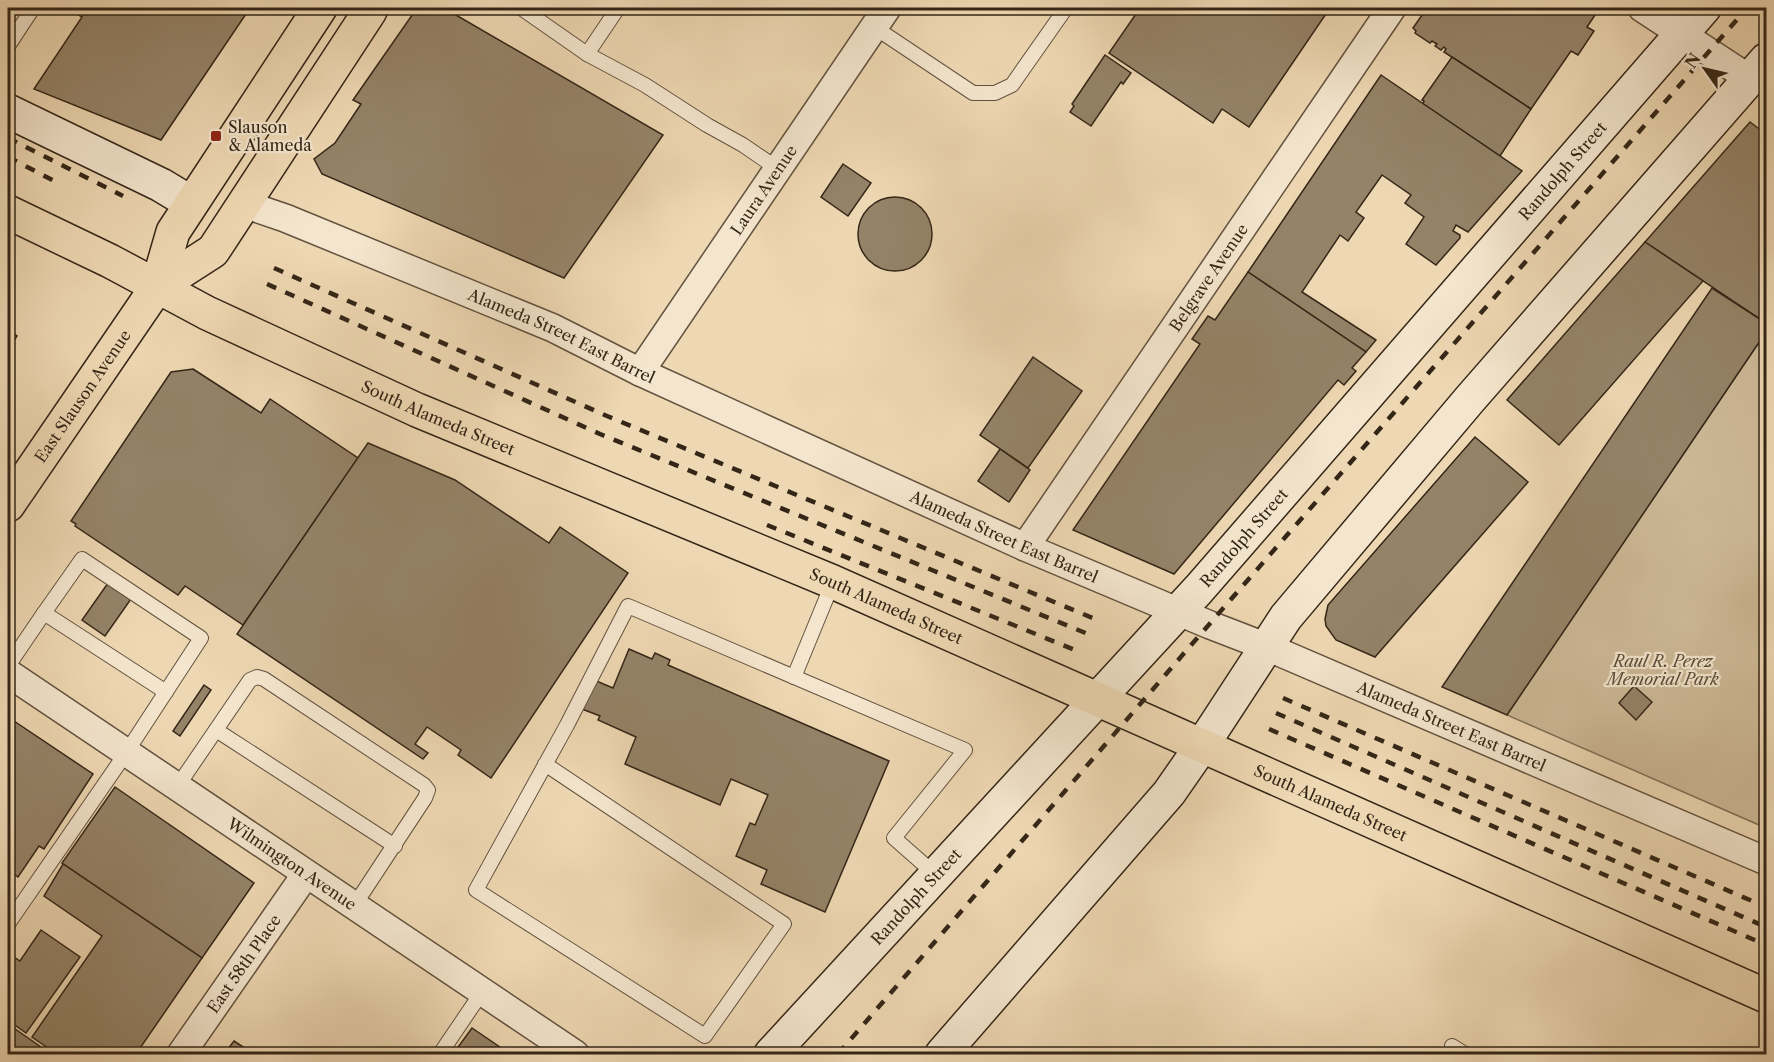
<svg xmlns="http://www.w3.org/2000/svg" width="1774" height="1062" font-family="'Libre Caslon Text',serif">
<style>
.green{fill:#ceba98;stroke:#817058;stroke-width:1.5}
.building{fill:#958368;stroke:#342617;stroke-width:1.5}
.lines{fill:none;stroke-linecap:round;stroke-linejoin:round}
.lane-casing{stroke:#62523e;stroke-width:16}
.street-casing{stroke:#62523e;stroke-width:30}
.secondary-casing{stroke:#342617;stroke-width:36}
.primary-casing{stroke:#342617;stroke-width:36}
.lane{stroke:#f4e6ce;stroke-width:14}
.street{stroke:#f4e6ce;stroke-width:27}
.secondary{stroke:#f4e6ce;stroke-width:33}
.primary{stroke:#eed8b3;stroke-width:33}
.rail{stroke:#342617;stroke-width:4.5;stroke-dasharray:10 10;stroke-linecap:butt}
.poi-dot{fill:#8f2418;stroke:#f4e6ce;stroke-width:2}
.labels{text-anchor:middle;stroke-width:4.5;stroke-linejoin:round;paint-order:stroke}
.poi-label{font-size:16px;fill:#342617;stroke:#f4e6ce;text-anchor:start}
.street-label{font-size:16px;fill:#342617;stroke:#f4e6ce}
.park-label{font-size:16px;font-style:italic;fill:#5a4b37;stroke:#f4e6ce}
</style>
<rect width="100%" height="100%" fill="#eed8b3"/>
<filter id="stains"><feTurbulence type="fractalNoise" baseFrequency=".00333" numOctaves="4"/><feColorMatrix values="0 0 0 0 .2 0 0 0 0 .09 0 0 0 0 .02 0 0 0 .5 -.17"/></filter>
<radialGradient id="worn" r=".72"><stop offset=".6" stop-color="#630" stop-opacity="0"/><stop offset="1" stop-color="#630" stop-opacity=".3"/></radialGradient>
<polygon class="green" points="1766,332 1766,828 1507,715"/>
<g class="building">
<polygon points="73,8 250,8 161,140 34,89 82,17 71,10"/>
<polygon points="417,8 444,8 663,135 564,278 322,174 314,159 335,143 361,104 353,100"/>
<polygon points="1140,8 1330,8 1249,127 1222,109 1213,123 1109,53"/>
<polygon points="1427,8 1590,8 1597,12 1587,27 1594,31 1578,55 1571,51 1531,109 1444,52 1446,49 1444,47 1441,50 1435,46 1437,44 1432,41 1430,43 1415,33 1416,31 1413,28"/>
<polygon points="1105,55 1131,73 1123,84 1121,82 1091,126 1070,112 1074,106 1072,104"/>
<polygon points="1452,57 1531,109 1500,156 1423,104 1424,101 1422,100"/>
<polygon points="1381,75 1522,171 1468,232 1456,225 1453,231 1460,235 1460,238 1436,265 1406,244 1424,217 1405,203 1411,195 1382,175 1356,212 1364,218 1348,241 1340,235 1302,292 1376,340 1366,352 1248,272"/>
<polygon points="1750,122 1766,134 1766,323 1645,242"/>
<polygon points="843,164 871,183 848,216 821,197"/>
<circle cx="895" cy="234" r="37"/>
<polygon points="1645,242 1703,281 1559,445 1507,400"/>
<polygon points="1248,272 1366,352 1352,368 1356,371 1344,385 1338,380 1174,574 1073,530 1200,344 1192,339 1208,316 1215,320"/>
<polygon points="1712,288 1766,323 1766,332 1507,715 1442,687"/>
<polygon points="8,329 17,336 8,350"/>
<polygon points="1033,357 1082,391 1028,468 980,435"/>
<polygon points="193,369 261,413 270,399 358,458 243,625 185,586 178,595 75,526 76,524 71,521 171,372"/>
<polygon points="1475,437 1528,482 1375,657 1336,640 1326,626 1325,619 1328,605"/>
<polygon points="368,443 455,480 549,543 560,527 628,573 491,778 458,755 461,750 427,727 415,744 428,753 423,759 237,634"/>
<polygon points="1000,449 1030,470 1009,502 978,481"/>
<polygon points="108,583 131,599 105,636 82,620"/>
<polygon points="629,649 652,659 655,653 670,660 668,665 889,761 825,912 761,884 767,870 736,856 750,823 755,825 768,795 731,779 720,805 625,764 636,737 598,720 600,716 582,709 594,680 613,688"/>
<polygon points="204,685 211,690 180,736 173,731"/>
<polygon points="1634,686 1652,702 1636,720 1619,703"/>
<polygon points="8,717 93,774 44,849 39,846 18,877 8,870"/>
<polygon points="115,787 254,883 202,958 62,863"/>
<polygon points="63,864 202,958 136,1054 57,1054 32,1037 102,936 44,896"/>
<polygon points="41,930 80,957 26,1033 8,1020 8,953 20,961"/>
<polygon points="8,1024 51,1054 8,1054"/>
<polygon points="472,1028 510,1054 453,1054"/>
<polygon points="234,1041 254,1054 224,1054"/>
</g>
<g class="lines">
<defs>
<g id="lane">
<polyline points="521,8 587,54 645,85 707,125 743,145 778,169"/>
<polyline points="874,27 973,93 995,93 1012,85 1066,8"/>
<polyline points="8,46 33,8"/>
<polyline points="587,54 618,8"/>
<polyline points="8,666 44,613 166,692"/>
<polyline points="794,677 833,582"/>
<polyline points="216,730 395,846"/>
<polyline points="545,764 784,924 705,1036 476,890 567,725 628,606 965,750 894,838 936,875"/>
<polyline points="177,787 250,680 257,677 264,679 424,785 428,790 425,798 354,906"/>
<polyline points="8,924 126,753 201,638 82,559 44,613"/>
<polyline points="1452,1046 1465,1054"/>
<polyline points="440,1054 482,992"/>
</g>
<g id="street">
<polyline points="1642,8 1750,79"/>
<path id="s1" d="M 244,204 L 285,218 L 553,328 L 640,372 L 1025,547 L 1210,625 L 1267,647 L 1766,861"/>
<path id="s2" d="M 640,372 L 887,8"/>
<path id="s3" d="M 1025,547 L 1392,8"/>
<path id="s4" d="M 8,673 L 575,1054"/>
<path id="s5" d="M 181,1054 L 306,874"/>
</g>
<g id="secondary">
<polyline points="8,111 161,185 191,203"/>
<path id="s6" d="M 771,1054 L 1199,589 L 1704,8"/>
<polyline points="942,1054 1169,793 1201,747 1286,617 1470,399 1766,60"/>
</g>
<g id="primary">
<path id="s7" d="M 8,212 L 110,261 L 207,313 L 417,410 L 833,582 L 1766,996"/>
<polyline points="157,287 213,251 370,11 370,8"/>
<path id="s8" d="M 8,505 L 157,287 L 173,232 L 320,8"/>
</g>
</defs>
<use href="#lane" class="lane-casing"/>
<use href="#street" class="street-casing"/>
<use href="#secondary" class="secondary-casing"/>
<use href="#primary" class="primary-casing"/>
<use href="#lane" class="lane"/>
<use href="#street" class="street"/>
<use href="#secondary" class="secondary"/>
<use href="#primary" class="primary"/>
<g class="rail">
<polyline points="8,138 123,196"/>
<polyline points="8,157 60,184"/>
<polyline points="274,268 607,416 1095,619"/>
<polyline points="267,284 600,434 1088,634"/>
<polyline points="767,525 1080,652"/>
<polyline points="1283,698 1766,907"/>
<polyline points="1276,713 1766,927"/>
<polyline points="1269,729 1766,945"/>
<polyline points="838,1054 1192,644 1747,8"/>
</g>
</g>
<rect class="poi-dot" x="210" y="130" width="12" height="12" rx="3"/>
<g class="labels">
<g class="poi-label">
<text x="228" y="133">Slauson<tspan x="228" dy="18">&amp; Alameda</tspan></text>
</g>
<g class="street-label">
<text dy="6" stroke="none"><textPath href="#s6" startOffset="1186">Randolph Street</textPath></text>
<text dy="6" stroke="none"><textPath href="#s2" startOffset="220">Laura Avenue</textPath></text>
<text dy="6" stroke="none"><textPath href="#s3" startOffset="326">Belgrave Avenue</textPath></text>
<text dy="6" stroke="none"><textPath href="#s1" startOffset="344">Alameda Street East Barrel</textPath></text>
<text dy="6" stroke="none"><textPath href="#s8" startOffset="132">East Slauson Avenue</textPath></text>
<text dy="6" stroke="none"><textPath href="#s7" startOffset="477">South Alameda Street</textPath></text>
<text dy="6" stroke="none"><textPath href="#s1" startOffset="830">Alameda Street East Barrel</textPath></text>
<text dy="6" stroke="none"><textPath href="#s6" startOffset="700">Randolph Street</textPath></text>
<text dy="6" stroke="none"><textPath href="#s7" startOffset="963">South Alameda Street</textPath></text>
<text dy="6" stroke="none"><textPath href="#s1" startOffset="1316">Alameda Street East Barrel</textPath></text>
<text dy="6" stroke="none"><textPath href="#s7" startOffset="1449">South Alameda Street</textPath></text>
<text dy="6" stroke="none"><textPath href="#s4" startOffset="342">Wilmington Avenue</textPath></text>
<text dy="6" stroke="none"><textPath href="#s6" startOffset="214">Randolph Street</textPath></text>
<text dy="6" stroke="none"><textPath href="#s5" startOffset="110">East 58th Place</textPath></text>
</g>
<g class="park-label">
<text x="1663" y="667">Raul R. Perez<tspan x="1663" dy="18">Memorial Park</tspan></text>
</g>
</g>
<rect width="1774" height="1062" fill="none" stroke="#eed8b3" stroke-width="30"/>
<rect x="9" y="9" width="1756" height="1044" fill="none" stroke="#342617" stroke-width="3"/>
<rect x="15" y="15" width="1744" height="1032" fill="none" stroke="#342617" stroke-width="1.5"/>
<g transform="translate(1705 69) rotate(304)" stroke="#f4e6ce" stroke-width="4.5" paint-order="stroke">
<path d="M0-4.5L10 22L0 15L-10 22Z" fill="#342617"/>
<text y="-9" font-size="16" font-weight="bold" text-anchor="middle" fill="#342617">N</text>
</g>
<rect width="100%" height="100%" filter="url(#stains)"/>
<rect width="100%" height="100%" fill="url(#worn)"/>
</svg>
